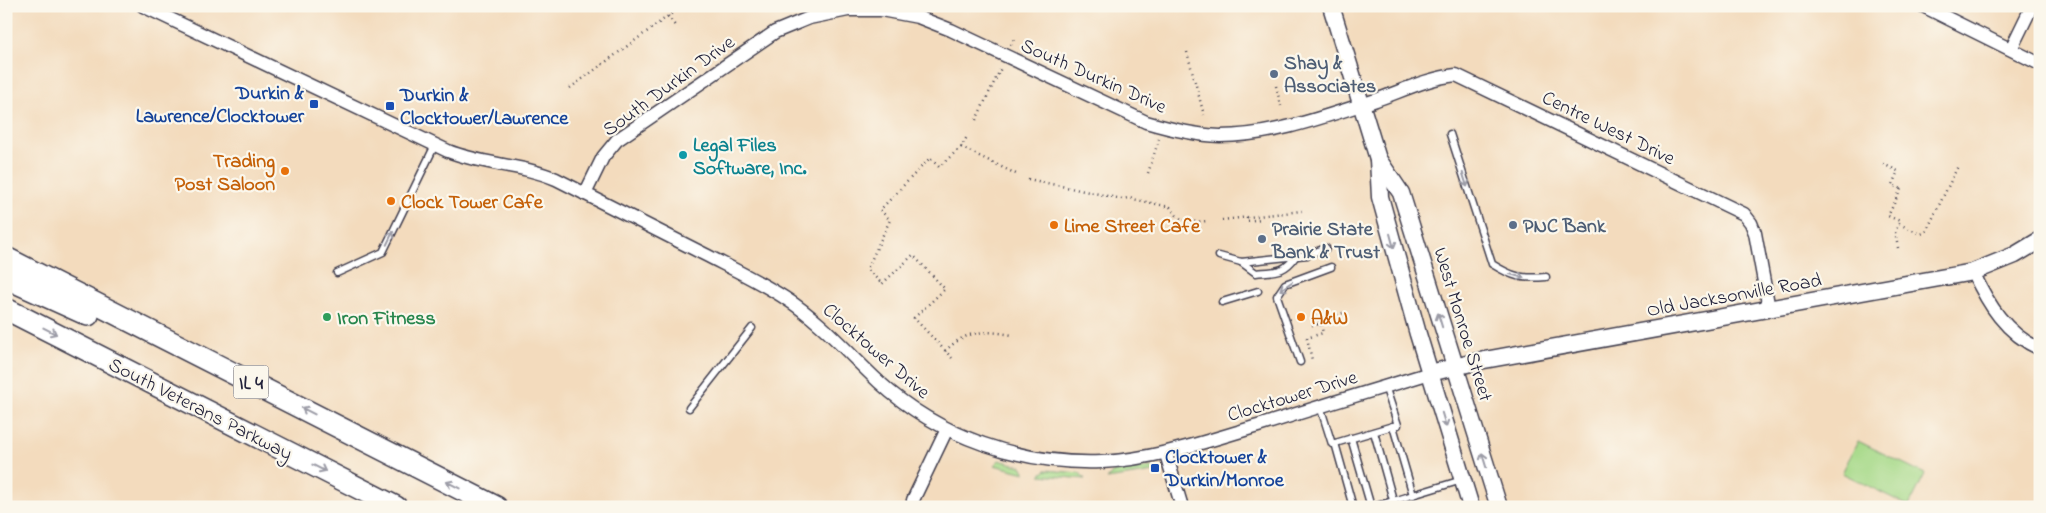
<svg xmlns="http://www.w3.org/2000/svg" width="2046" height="513" font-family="'Indie Flower',sans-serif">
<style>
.green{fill:#a6d988;stroke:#647e62}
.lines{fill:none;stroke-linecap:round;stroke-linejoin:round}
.service-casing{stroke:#413e4e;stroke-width:9}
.minor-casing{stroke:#413e4e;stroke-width:15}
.tertiary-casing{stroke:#413e4e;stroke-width:19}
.trunk-casing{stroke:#413e4e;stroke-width:24}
.path{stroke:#413e4e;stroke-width:2.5;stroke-dasharray:1 4;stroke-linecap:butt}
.service{stroke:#fff;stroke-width:6}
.minor{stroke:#fff;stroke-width:12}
.tertiary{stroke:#fff;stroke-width:16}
.trunk{stroke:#fff;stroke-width:21}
.oneway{stroke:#9c9ca7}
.service-dot{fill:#5c6f8a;stroke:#fbf7ec;stroke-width:2}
.transit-dot{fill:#1a4fb4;stroke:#fbf7ec;stroke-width:2}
.culture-dot{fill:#0f9aa8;stroke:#fbf7ec;stroke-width:2}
.food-dot{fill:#e8710a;stroke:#fbf7ec;stroke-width:2}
.leisure-dot{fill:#2e9e5b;stroke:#fbf7ec;stroke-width:2}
.labels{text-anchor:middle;stroke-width:4.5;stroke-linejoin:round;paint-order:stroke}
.shield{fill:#fbf7ec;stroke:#636270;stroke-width:1}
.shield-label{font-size:19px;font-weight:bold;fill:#22223b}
.service-label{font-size:20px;font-weight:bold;fill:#4e5e75;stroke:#fbf7ec;text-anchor:start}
.street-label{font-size:20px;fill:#22223b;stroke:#fbf7ec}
.transit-label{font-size:20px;font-weight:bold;fill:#164399;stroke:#fbf7ec;text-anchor:start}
.culture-label{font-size:20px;font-weight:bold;fill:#0d838f;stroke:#fbf7ec;text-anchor:start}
.food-label{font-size:20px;font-weight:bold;fill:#c56008;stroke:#fbf7ec;text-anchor:start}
.leisure-label{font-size:20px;font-weight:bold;fill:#27864d;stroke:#fbf7ec;text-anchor:start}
</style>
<rect width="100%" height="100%" fill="#fbf7ec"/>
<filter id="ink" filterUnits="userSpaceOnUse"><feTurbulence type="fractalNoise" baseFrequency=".02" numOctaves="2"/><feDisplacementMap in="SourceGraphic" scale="10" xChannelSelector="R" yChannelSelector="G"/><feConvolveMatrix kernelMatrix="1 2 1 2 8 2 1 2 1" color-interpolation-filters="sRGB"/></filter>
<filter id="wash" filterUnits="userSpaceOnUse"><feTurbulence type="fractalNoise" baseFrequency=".0096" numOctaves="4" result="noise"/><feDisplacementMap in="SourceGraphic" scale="20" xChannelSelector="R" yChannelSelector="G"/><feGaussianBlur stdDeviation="1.12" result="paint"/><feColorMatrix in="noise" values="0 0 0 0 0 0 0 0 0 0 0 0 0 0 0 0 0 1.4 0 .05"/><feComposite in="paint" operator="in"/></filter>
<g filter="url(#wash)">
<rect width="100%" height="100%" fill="#f3dbbd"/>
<g class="green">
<polygon points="1858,441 1925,474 1909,506 1842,473"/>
<polygon points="999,460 1021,466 1025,473 994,465"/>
<polygon points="1152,467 1160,471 1107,479 1113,472"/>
<polygon points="1046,470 1080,473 1085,479 1040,475"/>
</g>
</g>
<g filter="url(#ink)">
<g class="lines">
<defs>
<g id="service">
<path d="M 1450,134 L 1492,264 C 1513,277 1521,279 1546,277"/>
<polyline points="1219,256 1241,262 1307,255 1326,248"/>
<path d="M 1241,262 L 1256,273 C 1276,271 1284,273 1296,256"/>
<polyline points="337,273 383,252 435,145"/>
<polyline points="1222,302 1258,291"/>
<polyline points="1300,362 1277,296 1285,284 1331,267"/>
<polyline points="1320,406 1332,444 1393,426 1398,425 1385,386"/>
<polyline points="689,408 752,328"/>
<polyline points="1393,426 1413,495"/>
<polyline points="1374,432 1393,500"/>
<polyline points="1351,438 1371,507"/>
<polyline points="1335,443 1353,507"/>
<polyline points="1373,507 1462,480"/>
</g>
<g id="minor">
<path d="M 143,6 L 448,151 C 483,165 521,164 556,179 C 605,204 655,229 704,254 C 731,268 759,281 785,298 C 821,321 848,353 879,382 C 939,437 1021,465 1102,462 C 1156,459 1207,441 1258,426 C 1315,408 1373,390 1430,373"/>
<polyline points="1923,6 2040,64"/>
<polyline points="2011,49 2032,6"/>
<path d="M 585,194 L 603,157 L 617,140 L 775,32 L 809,18 L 848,10 L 881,10 L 918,17 L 951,30 L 1146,122 C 1170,129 1195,135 1220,136 C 1273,136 1326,116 1376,100 C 1402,91 1428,78 1456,75 L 1744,214 L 1751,223 L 1755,233 L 1769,309"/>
<path d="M 1973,272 C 1988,304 2006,334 2040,349"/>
<polyline points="1166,454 1182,507"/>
<polyline points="913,500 947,429"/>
</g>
<g id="tertiary">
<polyline points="1331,6 1378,159 1380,197 1418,334 1471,507"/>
<polyline points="1378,159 1401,193 1499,507"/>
<polyline points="1430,373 1479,361 1973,272 2015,255 2040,240"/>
</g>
<g id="trunk">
<polyline points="6,258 496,507"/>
<polyline points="6,278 88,315"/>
<polyline points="6,309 396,507"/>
</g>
</defs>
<use href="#service" class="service-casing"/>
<use href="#minor" class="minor-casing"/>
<use href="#tertiary" class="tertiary-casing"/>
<use href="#trunk" class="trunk-casing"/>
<g class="path">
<polyline points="668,16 676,27"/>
<polyline points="1011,45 1014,39"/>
<polyline points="1187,52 1204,115"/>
<polyline points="1276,86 1281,106"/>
<polyline points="570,88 682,6"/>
<polyline points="976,120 1001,68"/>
<polyline points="961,147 1016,174"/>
<polyline points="1883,164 1898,171 1892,185 1904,190"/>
<polyline points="1148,173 1159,139"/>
<path d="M 1028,179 L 1122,199 L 1128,198 L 1170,207 C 1181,224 1190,222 1208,221"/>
<polyline points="1247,217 1247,221 1261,219"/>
<polyline points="1222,220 1302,211"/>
<polyline points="1899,224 1921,234 1926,232 1958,166"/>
<polyline points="1898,248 1895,232 1900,221 1888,216 1901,189"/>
<polyline points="1312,325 1321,324 1323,333 1307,338 1312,360"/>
<polyline points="1317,325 1317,321 1343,313"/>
<path d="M 945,351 C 967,330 984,330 1012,335"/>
<polyline points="952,358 914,318 945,289 913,255 882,284 867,269 890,220 880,210 930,158 939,167 961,147 968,135"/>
</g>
<use href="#service" class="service"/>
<use href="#minor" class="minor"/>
<use href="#tertiary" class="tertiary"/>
<use href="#trunk" class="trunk"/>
</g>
<defs><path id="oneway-shaft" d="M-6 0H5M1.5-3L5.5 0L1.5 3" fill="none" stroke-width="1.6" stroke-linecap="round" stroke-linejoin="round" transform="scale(1.25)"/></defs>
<g class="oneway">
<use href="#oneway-shaft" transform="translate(1465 180) rotate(72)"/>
<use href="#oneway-shaft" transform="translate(390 238) rotate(-64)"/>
<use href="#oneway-shaft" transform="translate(1392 241) rotate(75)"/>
<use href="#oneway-shaft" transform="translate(1517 276) rotate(16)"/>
<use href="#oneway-shaft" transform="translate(1286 286) rotate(145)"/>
<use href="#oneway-shaft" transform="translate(1440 320) rotate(-107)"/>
<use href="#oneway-shaft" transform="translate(50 331) rotate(27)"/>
<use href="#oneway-shaft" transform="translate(308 411) rotate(-153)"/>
<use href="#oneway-shaft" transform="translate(1444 420) rotate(73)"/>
<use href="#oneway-shaft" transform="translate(1484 460) rotate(-107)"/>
<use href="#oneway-shaft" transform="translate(319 468) rotate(27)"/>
<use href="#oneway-shaft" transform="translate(453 485) rotate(-153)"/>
</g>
</g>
<g class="service-dot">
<circle cx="1274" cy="74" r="5"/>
<circle cx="1513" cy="225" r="5"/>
<circle cx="1262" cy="239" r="5"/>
</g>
<g class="transit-dot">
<rect x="309" y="99" width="10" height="10" rx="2.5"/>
<rect x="385" y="101" width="10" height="10" rx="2.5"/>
<rect x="1150" y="463" width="10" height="10" rx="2.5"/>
</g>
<circle class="culture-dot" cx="683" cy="155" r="5"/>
<g class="food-dot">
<circle cx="285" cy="171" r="5"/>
<circle cx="391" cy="201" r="5"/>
<circle cx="1054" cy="225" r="5"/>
<circle cx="1301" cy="317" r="5"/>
</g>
<circle class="leisure-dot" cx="327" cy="317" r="5"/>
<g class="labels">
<rect class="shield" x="233.5" y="365.5" width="35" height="33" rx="4"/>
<g class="shield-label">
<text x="251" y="389">IL 4</text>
</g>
<g class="service-label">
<text x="1284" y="69">Shay &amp;<tspan x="1284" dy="23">Associates</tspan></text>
<text x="1523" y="232">PNC Bank</text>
<text x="1272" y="235">Prairie State<tspan x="1272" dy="23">Bank &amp; Trust</tspan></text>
</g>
<g class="street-label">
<text transform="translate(1094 75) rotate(24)" y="7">South Durkin Drive</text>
<text transform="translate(668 85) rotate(-36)" y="7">South Durkin Drive</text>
<text transform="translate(1609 127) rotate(26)" y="7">Centre West Drive</text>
<text transform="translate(1734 294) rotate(-10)" y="7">Old Jacksonville Road</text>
<text transform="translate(1464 324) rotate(73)" y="7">West Monroe Street</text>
<text transform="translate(877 350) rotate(41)" y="7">Clocktower Drive</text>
<text transform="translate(1292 395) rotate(-17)" y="7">Clocktower Drive</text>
<text transform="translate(201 408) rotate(27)" y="7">South Veterans Parkway</text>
</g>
<g class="transit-label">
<text x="304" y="99" text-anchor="end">Durkin &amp;<tspan x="304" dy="23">Lawrence/Clocktower</tspan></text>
<text x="400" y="101">Durkin &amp;<tspan x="400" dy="23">Clocktower/Lawrence</tspan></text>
<text x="1165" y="463">Clocktower &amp;<tspan x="1165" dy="23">Durkin/Monroe</tspan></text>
</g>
<g class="culture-label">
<text x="693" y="151">Legal Files<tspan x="693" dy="23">Software, Inc.</tspan></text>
</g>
<g class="food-label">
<text x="275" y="167" text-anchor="end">Trading<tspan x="275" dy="23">Post Saloon</tspan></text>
<text x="401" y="208">Clock Tower Cafe</text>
<text x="1064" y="232">Lime Street Cafe</text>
<text x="1311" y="324">A&amp;W</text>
</g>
<g class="leisure-label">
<text x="337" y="324">Iron Fitness</text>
</g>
</g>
<rect width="2046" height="513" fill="none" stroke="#fbf7ec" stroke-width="25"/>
</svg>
